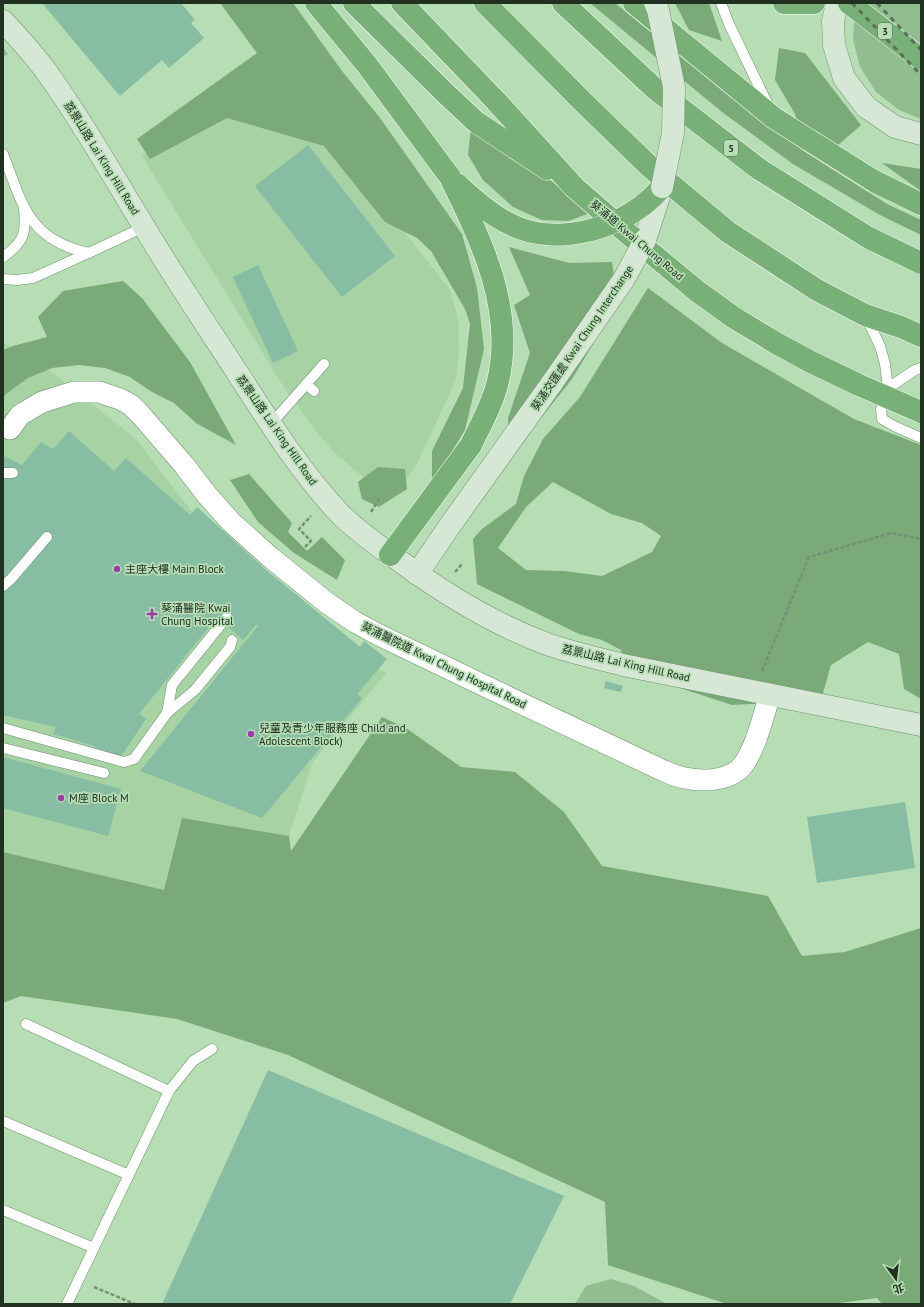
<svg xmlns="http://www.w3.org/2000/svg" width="924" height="1307" font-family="'PT Sans','Noto Sans TC',sans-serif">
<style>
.built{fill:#a6d2a4}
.green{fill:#92bd90}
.forest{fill:#79aa78;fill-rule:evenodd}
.building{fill:#86bda3}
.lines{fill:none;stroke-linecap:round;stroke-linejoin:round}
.lane-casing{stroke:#6e926d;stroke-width:11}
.street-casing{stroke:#6e926d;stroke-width:22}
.secondary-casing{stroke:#6e926d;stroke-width:23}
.highway-casing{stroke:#fff;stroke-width:23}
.path{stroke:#759173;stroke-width:2.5;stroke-dasharray:4 2;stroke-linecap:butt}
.lane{stroke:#fff;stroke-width:10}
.street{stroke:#fff;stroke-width:21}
.secondary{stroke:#d7e7d6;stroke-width:22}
.highway{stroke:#79b078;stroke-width:22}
.rail{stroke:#5a7258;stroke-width:3;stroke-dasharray:5 5;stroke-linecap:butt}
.street-bridge-casing{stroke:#6e926d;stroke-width:22;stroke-linecap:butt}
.secondary-bridge-casing{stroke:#6e926d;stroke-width:23;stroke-linecap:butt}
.highway-bridge-casing{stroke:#fff;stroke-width:23;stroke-linecap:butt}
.street-bridge{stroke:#fff;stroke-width:21}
.secondary-bridge{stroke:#d7e7d6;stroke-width:22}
.highway-bridge{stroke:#79b078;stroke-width:22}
.poi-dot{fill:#9b3ca5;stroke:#b6ddb4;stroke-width:1.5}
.labels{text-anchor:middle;stroke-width:3.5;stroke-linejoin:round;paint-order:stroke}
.shield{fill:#b6ddb4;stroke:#4e644c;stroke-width:1}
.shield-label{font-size:10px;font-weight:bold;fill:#213020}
.street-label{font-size:11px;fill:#213020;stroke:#b6ddb4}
.poi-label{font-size:11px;fill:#213020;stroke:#b6ddb4;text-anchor:start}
</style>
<rect width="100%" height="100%" fill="#b6ddb4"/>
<g class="built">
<polygon points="280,73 450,290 458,319 459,350 456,380 416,466 405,480 376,488 335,453 315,430 280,381 142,156"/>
<polygon points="3,343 31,356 136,439 202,525 373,666 386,673 312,763 289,836 182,818 164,890 3,852"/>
</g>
<g class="green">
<polygon points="857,3 921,3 921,119 899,110 876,92 860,67 853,39 855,9"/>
<polygon points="611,1279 634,1286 667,1304 575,1304 586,1286"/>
</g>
<g class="forest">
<polygon points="220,3 293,3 342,71 380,118 462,234 477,288 484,349 465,430 432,484 432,451 463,388 470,324 465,309 431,251 417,238 385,222 324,146 227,118 150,159 137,139 257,53"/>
<polygon points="590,3 615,3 729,96 805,152 887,204 921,220 921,235 880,215 793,164 722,112"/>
<polygon points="675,3 709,3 722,41 689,30"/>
<polygon points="779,48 805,53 861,125 822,159 806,150 795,114 775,80"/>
<polygon points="471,128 544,175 590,213 568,221 542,220 513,207 483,180 468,155"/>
<polygon points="882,163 921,169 921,191"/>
<polygon points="509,247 569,263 612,262 618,302 572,379 510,457 508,418 530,353 514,305 530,295"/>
<polygon points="123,281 142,298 190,362 236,445 196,423 174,403 152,392 130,377 105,368 79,365 52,368 28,378 6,394 3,397 3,350 13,346 47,337 38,317 63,291"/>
<path d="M 648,288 L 722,343 L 800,388 L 854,419 L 921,445 L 921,699 L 904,689 L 899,654 L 868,642 L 831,665 L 821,700 L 732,705 L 625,670 L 621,650 L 602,640 L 579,634 L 477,584 L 473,539 L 482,529 L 516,504 L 524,476 L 543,439 L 580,397 ZM 553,482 L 611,514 L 642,523 L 661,536 L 652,552 L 602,576 L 564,571 L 526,570 L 498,548 L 526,507 Z"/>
<polygon points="378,467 405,469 407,489 379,507 362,499 358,482"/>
<polygon points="249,474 292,523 288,532 307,551 322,537 345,560 337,580 294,553 258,522 230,480"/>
<polygon points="382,717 406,728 461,767 515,772 564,812 602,866 768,896 802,956 845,952 921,928 921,1304 882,1304 877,1298 832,1304 727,1304 608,1265 605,1202 288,1055 177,1019 21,996 3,1003 3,852 164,890 182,818 289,836 291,851"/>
</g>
<g class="building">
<polygon points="42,3 181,3 195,20 191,23 204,38 169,68 162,60 120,96"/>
<polygon points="3,47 8,54 5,56 3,54"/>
<polygon points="308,145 395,256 342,297 255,186"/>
<polygon points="258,265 298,351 273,363 233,277"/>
<polygon points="69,431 114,471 126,458 190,515 197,507 265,569 360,647 364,641 387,659 357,694 362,698 262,818 140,771 258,626 256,625 243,640 217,617 139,714 146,719 118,761 91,745 53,734 56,727 3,715 3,455 22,465 41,442 53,449"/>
<polygon points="606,681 623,686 621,692 604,688"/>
<polygon points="3,757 121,789 108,836 3,808"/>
<polygon points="905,802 915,868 817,883 807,817"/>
<polygon points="268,1070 564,1196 510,1304 162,1304"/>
</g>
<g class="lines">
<defs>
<g id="lane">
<polyline points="721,3 729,24 769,107"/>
<path d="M 3,154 C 23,205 28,240 89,253"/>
<path d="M 3,257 C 22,244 27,234 24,210"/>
<polyline points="3,279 17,280 33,278 95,250 144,227"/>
<polyline points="866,317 880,346 885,364 888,388 881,409 882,419 894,426 921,438"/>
<polyline points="306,384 314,391"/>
<polyline points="888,388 915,370 921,368"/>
<polyline points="271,424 324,364"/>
<polyline points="3,473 13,473"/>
<polyline points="3,586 11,579 47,537"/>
<polyline points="167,713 195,690 230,647 232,640"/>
<polyline points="3,728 124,762 134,759 167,713 172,685 227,617"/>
<polyline points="3,748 104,773"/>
<polyline points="26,1024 169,1091"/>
<polyline points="3,1121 129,1175"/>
<polyline points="3,1210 94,1248"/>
<polyline points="67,1304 169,1091 193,1061 212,1049"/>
</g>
<g id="street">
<polyline points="10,429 20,415 42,402 74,392 99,392 120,399 131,405 140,414 184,465 207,495 231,522 270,557"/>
<path d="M 489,688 L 664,771 C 671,774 678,777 685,778 C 703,782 731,781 743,765 C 756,748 763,716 770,695"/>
</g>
<g id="secondary">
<polyline points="837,3 833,21 834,45 844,78 866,107 895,127 921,134"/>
<path d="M 3,21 C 19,38 35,55 48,74 C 82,121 110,171 140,220 C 170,271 203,320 235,369 C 268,420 300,472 342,516 C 359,532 378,546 397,559 C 443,593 493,624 547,644 C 573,653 600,659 628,666 L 921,725"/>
<polyline points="645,240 662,187"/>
<polyline points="417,574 451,524 552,383"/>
</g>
<g id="highway">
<polyline points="316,3 367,65 450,177"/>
<polyline points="354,3 444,92 476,122 547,169"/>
<polyline points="402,3 496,101 574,187 626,232 697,291 733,317 776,343 811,362 859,385"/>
<polyline points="485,3 581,100 650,167 728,232 817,290 865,315 901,327 921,336"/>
<polyline points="563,3 654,88 759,169 869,238 921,263"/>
<polyline points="634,3 774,118 874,181 921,204"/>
<polyline points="784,3 814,3"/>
<polyline points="849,3 921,59"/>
<path d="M 619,220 C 637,211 649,202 662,187"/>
<polyline points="390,555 471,445"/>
</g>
</defs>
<use href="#lane" class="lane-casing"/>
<use href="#street" class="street-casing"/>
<use href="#secondary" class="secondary-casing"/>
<use href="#highway" class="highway-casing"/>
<g class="path">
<polyline points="371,512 380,497"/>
<polyline points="305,547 311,541 299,529 311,516"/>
<polyline points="455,572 463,563"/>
<polyline points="762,671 809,557 891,533 921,539"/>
<polyline points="94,1287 135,1304"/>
</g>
<use href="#lane" class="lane"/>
<use href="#street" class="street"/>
<use href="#secondary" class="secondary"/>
<use href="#highway" class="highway"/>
<g class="rail">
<polyline points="852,3 921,75"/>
<polyline points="877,3 921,50"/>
</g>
<defs>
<polyline id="street-bridge" points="270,557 327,603 355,622 379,635 489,688"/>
<g id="secondary-bridge">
<polyline points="655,3 658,10 674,87 673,133 662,187"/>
<polyline points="552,383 624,279 645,240"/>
</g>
<g id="highway-bridge">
<path d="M 450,177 C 481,240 515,309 498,381 C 493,403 481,424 471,445"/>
<path d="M 458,185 C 474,200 492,216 512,225 C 532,235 560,237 582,232 C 595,230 607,225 619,220"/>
<polyline points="859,385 921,412"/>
</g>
</defs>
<use href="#street-bridge" class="street-bridge-casing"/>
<use href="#secondary-bridge" class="secondary-bridge-casing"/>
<use href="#highway-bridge" class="highway-bridge-casing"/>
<use href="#street-bridge" class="street-bridge"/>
<use href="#secondary-bridge" class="secondary-bridge"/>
<use href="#highway-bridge" class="highway-bridge"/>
</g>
<g class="poi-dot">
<circle cx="117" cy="569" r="4"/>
<path d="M150 608h4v4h4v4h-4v4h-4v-4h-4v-4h4z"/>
<circle cx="251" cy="734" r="4"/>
<circle cx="61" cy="798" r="4"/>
</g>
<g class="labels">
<g class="shield">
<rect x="878" y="23" width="14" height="16" rx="3"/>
<rect x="724" y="140" width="14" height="16" rx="3"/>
</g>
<g class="shield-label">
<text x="885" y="35">3</text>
<text x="731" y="152">5</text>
</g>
<g class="street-label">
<text transform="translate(102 158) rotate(58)" y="4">荔景山路 Lai King Hill Road</text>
<text transform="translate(637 240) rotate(40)" y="4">葵涌道 Kwai Chung Road</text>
<text transform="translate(582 338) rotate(-56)" y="4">葵涌交匯處 Kwai Chung Interchange</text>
<text transform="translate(277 430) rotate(55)" y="4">荔景山路 Lai King Hill Road</text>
<text transform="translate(626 663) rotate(13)" y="4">荔景山路 Lai King Hill Road</text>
<text transform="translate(444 665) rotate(26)" y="4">葵涌醫院道 Kwai Chung Hospital Road</text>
</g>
<g class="poi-label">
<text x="125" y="573">主座大樓 Main Block</text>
<text x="161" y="612">葵涌醫院 Kwai<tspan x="161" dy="13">Chung Hospital</tspan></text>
<text x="259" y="732">兒童及青少年服務座 Child and<tspan x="259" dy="13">Adolescent Block)</tspan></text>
<text x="69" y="802">M座 Block M</text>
</g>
</g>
<rect width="924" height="1307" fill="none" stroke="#213020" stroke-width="8"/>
<g transform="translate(896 1279) rotate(165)" stroke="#b6ddb4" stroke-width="3" paint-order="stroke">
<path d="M0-3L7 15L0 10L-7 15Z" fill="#213020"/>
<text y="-6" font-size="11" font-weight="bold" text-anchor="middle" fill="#213020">北</text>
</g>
</svg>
